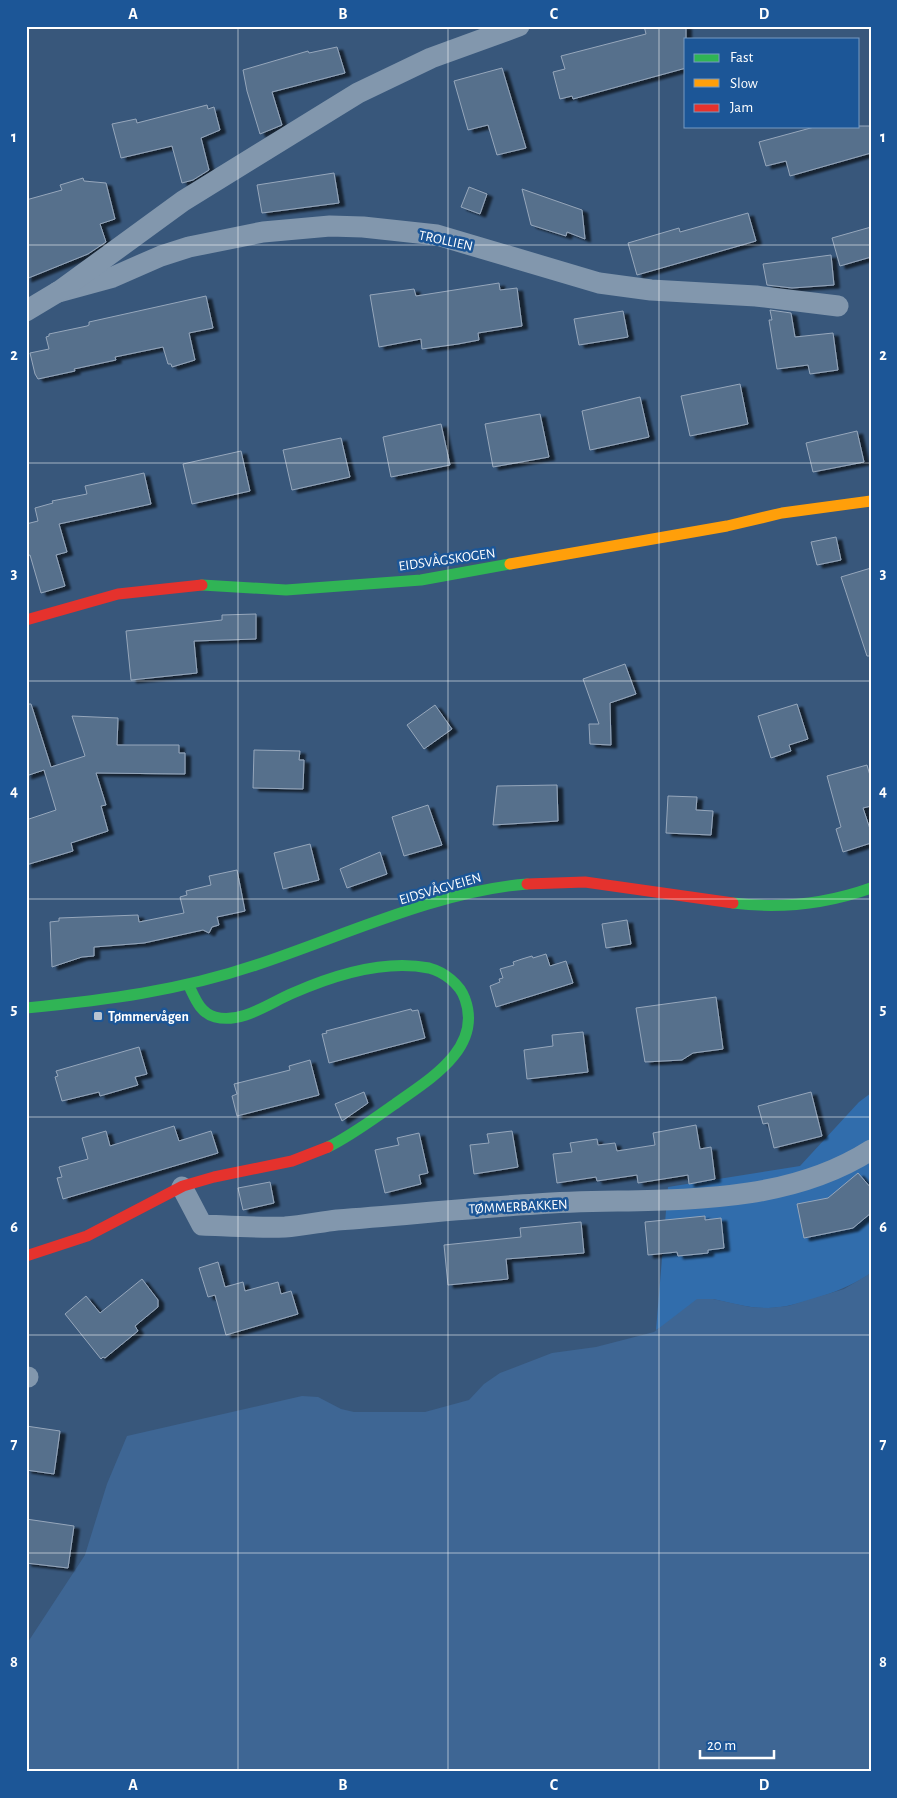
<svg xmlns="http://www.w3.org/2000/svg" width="897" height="1798" font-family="'Alegreya Sans',sans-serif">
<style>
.green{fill:#316dac}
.water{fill:#3e6694}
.building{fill:#566f8c;stroke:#96a7bb;filter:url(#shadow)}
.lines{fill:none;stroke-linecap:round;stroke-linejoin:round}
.street{stroke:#8297ad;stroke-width:21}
.fast{stroke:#30b455;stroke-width:11}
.slow{stroke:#ff9f0a;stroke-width:11}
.jam{stroke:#e5322d;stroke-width:11}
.grid{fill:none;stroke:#fff;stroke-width:1;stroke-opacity:0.55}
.poi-dot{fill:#b9c4d1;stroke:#1c5697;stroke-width:2}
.labels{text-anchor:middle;stroke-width:5;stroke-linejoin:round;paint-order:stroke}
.street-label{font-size:14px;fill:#fff;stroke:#1c5697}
.poi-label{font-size:14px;font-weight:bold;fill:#fff;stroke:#1c5697;text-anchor:start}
.neatline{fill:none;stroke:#fff;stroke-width:2}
.grid-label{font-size:16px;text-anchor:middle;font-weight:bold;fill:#fff}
</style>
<defs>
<filter id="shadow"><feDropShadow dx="5.5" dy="3" stdDeviation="1" flood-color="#0009"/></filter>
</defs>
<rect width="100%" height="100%" fill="#38577b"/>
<path class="green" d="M 871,1093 L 871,1273 C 850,1289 792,1309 766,1308 C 748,1308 731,1303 713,1299 L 656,1330 L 668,1187 L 800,1166 L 859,1102 Z"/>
<polygon class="water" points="871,1273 871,1772 26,1772 26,1645 85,1555 107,1484 127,1436 302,1396 318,1397 341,1409 354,1412 425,1412 469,1400 484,1384 500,1373 552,1353 596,1347 654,1332 697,1299 713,1299 750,1307 769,1308 788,1306 844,1289"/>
<g class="building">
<polygon points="644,26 686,26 686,68 573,99 572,96 560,99 553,72 565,69 561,56 646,34"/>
<polygon points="337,47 345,73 272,92 282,125 260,134 247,91 243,70 308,51 309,53"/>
<polygon points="502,68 526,148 497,155 488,125 468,130 454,81"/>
<polygon points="207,105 208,109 214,107 220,130 201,138 209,170 193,180 182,183 172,146 121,158 112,124 136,119 137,123"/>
<polygon points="818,126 871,126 871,153 790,176 786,161 766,166 759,142"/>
<polygon points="334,173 339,203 262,213 257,185"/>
<polygon points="83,178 84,181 106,183 115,219 100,224 106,242 88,254 26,279 26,200 62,190 60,185"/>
<polygon points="469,187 487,194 480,214 461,207"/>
<polygon points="522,189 582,210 585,239 567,232 566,236 531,225"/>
<polygon points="748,213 756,241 637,275 628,243 679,228 680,232"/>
<polygon points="871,227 871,257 840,266 832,238"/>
<polygon points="831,255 834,285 792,288 767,285 763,264"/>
<polygon points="499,283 500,290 517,288 522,326 478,333 479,340 458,344 422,349 421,339 379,347 370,295 414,289 416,296"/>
<polygon points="206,296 213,328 189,333 195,360 172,367 171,364 168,364 163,347 115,357 116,360 74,369 75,371 38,379 35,374 30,353 49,349 46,337 49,336 49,334 87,326 89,325 89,322"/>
<polygon points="770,310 791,313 795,337 833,333 838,370 810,374 808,365 777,369 769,320 772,320"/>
<polygon points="623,311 628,337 579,345 574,319"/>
<polygon points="740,384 748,424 690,436 681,396"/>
<polygon points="640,397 649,437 590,450 582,411"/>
<polygon points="540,414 549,457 493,467 485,424"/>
<polygon points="441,424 450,465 391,477 383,437"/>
<polygon points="857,431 864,462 813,472 806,443"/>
<polygon points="341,438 350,477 292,490 283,450"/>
<polygon points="241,451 250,491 192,504 183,464"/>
<polygon points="144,473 151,504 59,524 67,552 56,555 65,586 41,593 30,555 26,556 26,524 38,521 35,508 53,503 52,501 87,494 85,486"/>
<polygon points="836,537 841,560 817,565 811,542"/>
<polygon points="871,568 871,656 867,656 841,577"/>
<polygon points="256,614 256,639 194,641 197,673 131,680 126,631 222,620 222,615"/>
<polygon points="625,664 636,694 610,703 611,745 590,744 589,724 599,724 583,679"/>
<polygon points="26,704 31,704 51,767 85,756 72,716 118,718 117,745 179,745 179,753 185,753 185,774 96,773 106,805 101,806 108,831 71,843 73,851 26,865 26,820 56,810 44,770 26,776"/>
<polygon points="797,704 808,739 789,745 791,751 771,758 758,716"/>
<polygon points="435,705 452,729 424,749 407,725"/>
<polygon points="254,750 300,751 299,760 304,760 303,789 253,788"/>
<polygon points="867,765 871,779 871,806 863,808 871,832 871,843 843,852 836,829 841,827 827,776"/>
<polygon points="557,785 558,821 493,825 497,786"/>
<polygon points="668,796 697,797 696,810 713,811 711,835 666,833"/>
<polygon points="428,805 442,845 404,856 392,817"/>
<polygon points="310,844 319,880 283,889 274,853"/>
<polygon points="380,852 387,874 347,888 340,869"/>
<polygon points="237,870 245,911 217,917 219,925 212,927 209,933 203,930 144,943 94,947 94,956 82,957 52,967 50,922 59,921 59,918 138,915 139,922 184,913 180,897 187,895 186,891 211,885 209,876"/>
<polygon points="627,920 631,944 606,948 602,924"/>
<polygon points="546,954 550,966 566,961 573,983 496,1007 490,986 500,982 499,979 503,978 500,969 514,965 513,962 522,959 532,956 533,958"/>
<polygon points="716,997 723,1049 693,1053 682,1060 645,1062 636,1008"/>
<polygon points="411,1009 412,1011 418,1010 425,1038 329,1063 322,1034 327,1033 326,1031"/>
<polygon points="583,1032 588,1072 527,1079 524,1050 553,1046 552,1035"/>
<polygon points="139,1047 147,1074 135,1077 138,1085 100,1096 99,1092 62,1101 55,1077 58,1076 56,1071"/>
<polygon points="310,1060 319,1095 237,1116 232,1096 237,1094 234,1084 290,1070 289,1066"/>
<polygon points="364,1092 368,1103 342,1121 335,1104"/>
<polygon points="811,1092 822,1136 774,1148 768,1123 763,1124 758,1106"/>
<polygon points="696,1125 700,1149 711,1147 715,1179 689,1184 688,1175 638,1183 637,1175 597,1181 596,1177 557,1183 553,1154 572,1152 570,1143 597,1139 598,1145 615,1143 617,1151 655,1145 653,1133"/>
<polygon points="174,1126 179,1141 211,1131 218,1153 63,1199 57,1178 62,1177 59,1167 88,1159 82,1138 106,1131 110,1146"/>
<polygon points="512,1131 518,1167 474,1174 470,1145 489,1143 487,1134"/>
<polygon points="419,1133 428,1173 419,1175 421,1184 385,1193 375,1150 399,1145 397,1138"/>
<polygon points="858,1173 871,1188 871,1213 853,1228 804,1238 797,1204 828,1198"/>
<polygon points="270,1182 274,1203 243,1210 238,1188"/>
<polygon points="705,1216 705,1220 721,1218 724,1248 708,1250 708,1253 678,1256 677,1252 648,1255 645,1222"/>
<polygon points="581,1222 584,1253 506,1259 508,1279 448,1285 444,1245 521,1237 520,1228"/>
<polygon points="218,1262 225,1287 243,1282 245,1291 278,1282 281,1294 291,1291 298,1314 226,1335 215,1295 208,1297 199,1268"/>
<polygon points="142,1279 158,1300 158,1307 135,1326 138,1331 105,1358 103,1357 101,1359 65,1314 86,1296 100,1313"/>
<polygon points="26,1426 60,1431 54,1474 26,1470"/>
<polygon points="26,1519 74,1526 68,1568 26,1563"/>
</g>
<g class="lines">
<g class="street">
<polyline points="58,292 113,277 161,256 189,247 263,232 330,226 363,227 437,235 599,283 651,290 756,296 838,306"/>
<polyline points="26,311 61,290 183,201 358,93 431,58 519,26"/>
<path d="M 182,1187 L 202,1225 C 229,1226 257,1228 285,1227 C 302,1226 320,1222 337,1220 C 404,1215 470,1208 536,1204 C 648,1196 772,1213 871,1150"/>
<polyline points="26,1377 28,1377"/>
</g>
<g class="fast">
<polyline points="202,585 286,590 421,580 510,564"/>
<path d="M 733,903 C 780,909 826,904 871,888"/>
<path d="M 189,986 C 195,998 200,1013 215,1017 C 242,1024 269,1003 293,993 C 334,975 384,959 429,968 C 444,972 460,984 465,999 C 483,1049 428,1080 395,1104 C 373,1119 352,1135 328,1147"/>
<path d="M 26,1008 C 106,1000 179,991 256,965 C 341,937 437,891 527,884"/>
</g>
<polyline class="slow" points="510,564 727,526 782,513 871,501"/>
<g class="jam">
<polyline points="26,620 118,594 202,585"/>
<polyline points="527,884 585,882 733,903"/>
<polyline points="26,1256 87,1236 183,1186 214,1177 292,1161 328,1147"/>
</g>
</g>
<path class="grid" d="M 238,26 L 238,1772M 448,26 L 448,1772M 659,26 L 659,1772M 26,245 L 871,245M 26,463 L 871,463M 26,681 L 871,681M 26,899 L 871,899M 26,1117 L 871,1117M 26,1335 L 871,1335M 26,1553 L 871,1553"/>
<rect class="poi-dot" x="93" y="1011" width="10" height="10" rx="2.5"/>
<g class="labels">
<g class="street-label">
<text transform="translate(446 240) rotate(12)" y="5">TROLLIEN</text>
<text transform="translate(447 559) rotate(-8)" y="5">EIDSVÅGSKOGEN</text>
<text transform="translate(440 888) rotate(-16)" y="5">EIDSVÅGVEIEN</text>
<text transform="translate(518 1206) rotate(-3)" y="5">TØMMERBAKKEN</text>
</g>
<g class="poi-label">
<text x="108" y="1021">Tømmervågen</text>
</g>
</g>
<rect width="897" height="1798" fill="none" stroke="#1c5697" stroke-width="55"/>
<rect x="684" y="38" width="175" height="90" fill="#1c5697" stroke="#779ac1"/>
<rect x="694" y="54" width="25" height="8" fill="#30b455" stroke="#779ac1"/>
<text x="730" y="62" font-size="15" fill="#ffffff">Fast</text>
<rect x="694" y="79" width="25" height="8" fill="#ff9f0a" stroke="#779ac1"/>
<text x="730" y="88" font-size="15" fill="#ffffff">Slow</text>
<rect x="694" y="104" width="25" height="8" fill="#e5322d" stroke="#779ac1"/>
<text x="730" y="112" font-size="15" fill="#ffffff">Jam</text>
<path d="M700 1750v8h74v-8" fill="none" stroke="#ffffff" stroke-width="2.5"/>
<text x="707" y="1750" font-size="15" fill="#ffffff" stroke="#1c5697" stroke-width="4" paint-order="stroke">20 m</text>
<rect x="28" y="28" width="842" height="1742" class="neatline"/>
<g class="grid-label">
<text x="133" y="19">A</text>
<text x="343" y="19">B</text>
<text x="554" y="19">C</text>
<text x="764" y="19">D</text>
<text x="14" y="142">1</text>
<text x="883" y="142">1</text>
<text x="14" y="360">2</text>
<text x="883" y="360">2</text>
<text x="14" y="578">3</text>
<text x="883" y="578">3</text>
<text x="14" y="796">4</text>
<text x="883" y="796">4</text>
<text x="14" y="1014">5</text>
<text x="883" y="1014">5</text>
<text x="14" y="1232">6</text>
<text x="883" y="1232">6</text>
<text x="14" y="1449">7</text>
<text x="883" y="1449">7</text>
<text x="14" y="1667">8</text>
<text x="883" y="1667">8</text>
<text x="133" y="1790">A</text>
<text x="343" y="1790">B</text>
<text x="554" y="1790">C</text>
<text x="764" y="1790">D</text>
</g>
</svg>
